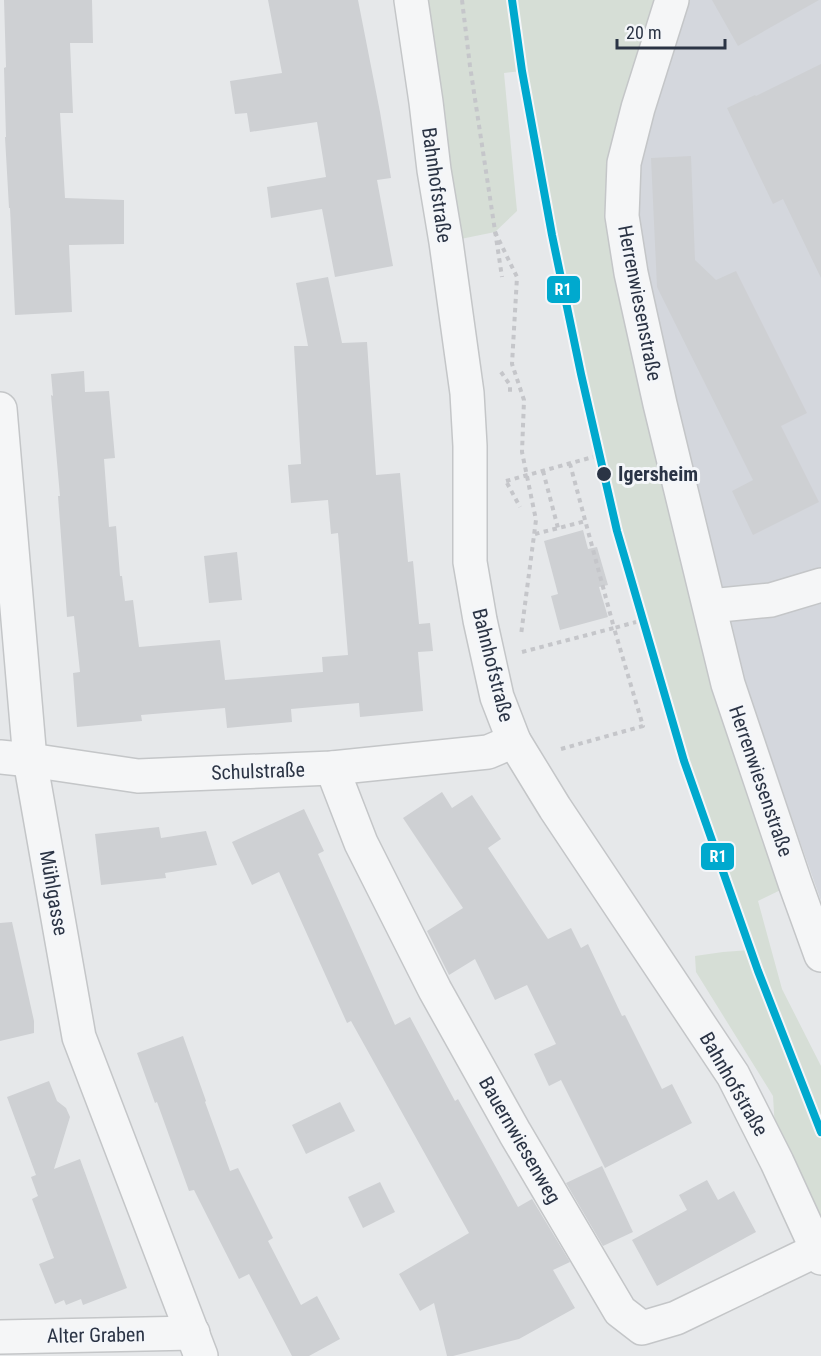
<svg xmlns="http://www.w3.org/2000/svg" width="821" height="1356" font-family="'Roboto Condensed',sans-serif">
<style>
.built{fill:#d4d7dd}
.green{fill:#d6ded6}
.building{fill:#ced0d3}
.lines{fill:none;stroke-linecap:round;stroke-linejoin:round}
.minor-casing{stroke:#c4c6c8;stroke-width:36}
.path{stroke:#c5c6ca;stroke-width:4;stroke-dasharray:4.5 4.5;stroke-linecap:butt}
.minor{stroke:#f5f6f7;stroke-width:33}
.rail-1-casing{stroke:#f4f6f9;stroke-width:12}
.rail-1{stroke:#00a9ce;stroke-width:8}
.stop-dot{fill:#2b3445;stroke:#f4f6f9;stroke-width:2}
.labels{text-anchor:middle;stroke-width:6;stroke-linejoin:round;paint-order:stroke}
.street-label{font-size:20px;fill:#2b3445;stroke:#f4f6f9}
.stop-label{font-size:20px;font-weight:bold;fill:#2b3445;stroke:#f4f6f9;text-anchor:start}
.line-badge{stroke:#f4f6f9;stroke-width:2}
.badge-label{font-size:16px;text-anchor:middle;font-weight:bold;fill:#fff}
</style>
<rect width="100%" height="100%" fill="#e6e8ea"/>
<polygon class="built" points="690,0 821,0 821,901 747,691 689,467 646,269 639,214 641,165 654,113"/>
<polygon class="green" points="411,0 672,0 622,216 795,883 758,901 782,989 821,1066 821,1258 777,1162 773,1096 696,972 695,956 723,952 750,950 684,761 617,531 581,374 552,235 522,71 504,73 517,211 495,232 446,242"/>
<g class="building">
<polygon points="4,0 92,0 93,43 70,43 73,113 60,113 65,198 124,200 124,244 69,245 72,312 15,315 10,208 9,208 5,137 6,137 4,68 6,67"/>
<polygon points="268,0 358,0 380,112 391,178 377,180 393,266 335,277 322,209 271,218 267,187 326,177 317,122 250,132 247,113 235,114 230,81 282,73"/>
<polygon points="712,0 819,0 738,46"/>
<polygon points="821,64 821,278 783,199 773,204 727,108 755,95 756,96"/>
<polygon points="691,156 695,260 716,280 736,271 807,413 781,426 819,502 753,535 732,491 753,480 657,287 651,158"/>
<polygon points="328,277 342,343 367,342 376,475 400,473 408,562 413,561 419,624 430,623 433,651 418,652 423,711 360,717 359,703 291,709 292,722 227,728 225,708 141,715 142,721 77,727 73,673 80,672 74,616 67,617 58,496 60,496 51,395 53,396 51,374 84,371 85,392 109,391 115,458 104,459 109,527 116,526 120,576 122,576 125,601 133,600 139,647 220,640 225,680 323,672 322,657 348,655 338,533 331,534 328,500 291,503 288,465 301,464 294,346 308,346 296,283"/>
<polygon points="583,530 588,549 597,547 608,585 599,587 608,617 560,630 551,596 558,594 544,541"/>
<polygon points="237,552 242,600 209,603 204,556"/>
<polygon points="442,792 452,808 472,795 501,839 488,848 548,939 571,928 581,948 588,944 622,1016 625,1015 662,1089 672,1084 692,1123 605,1168 561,1080 549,1086 534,1054 556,1044 527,985 495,1000 475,959 449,975 427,931 463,908 403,818"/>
<polygon points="304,809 324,851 318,854 395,1025 410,1017 455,1101 458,1099 518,1207 532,1199 570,1262 553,1270 575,1308 519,1339 453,1356 447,1356 434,1303 420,1311 399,1274 469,1233 351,1021 347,1023 279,872 252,885 232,842"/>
<polygon points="159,827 161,838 206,831 217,865 165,873 166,878 101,885 95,834"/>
<polygon points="12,922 34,1021 34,1033 0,1041 0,923"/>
<polygon points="183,1036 206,1101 205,1102 230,1171 238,1168 273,1238 268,1241 301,1305 317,1296 340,1339 309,1356 292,1356 249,1274 239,1279 194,1190 189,1191 157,1102 155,1103 137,1053"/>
<polygon points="49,1081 57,1101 66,1108 70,1117 54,1169 80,1159 127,1288 83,1305 81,1299 66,1305 64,1300 55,1304 39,1264 54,1258 32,1199 38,1196 31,1177 36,1175 7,1097"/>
<polygon points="340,1102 355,1131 306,1154 292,1125"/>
<polygon points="602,1166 633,1232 603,1246 566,1183"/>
<polygon points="707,1180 718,1200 734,1191 756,1232 657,1286 632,1240 687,1210 679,1195"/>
<polygon points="380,1182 395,1212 363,1228 348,1197"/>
</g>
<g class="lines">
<defs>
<g id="minor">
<polyline points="411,0 426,102 434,170 446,242 467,393 470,446 470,562 480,620 497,697 514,741 555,808 733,1075 777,1162 821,1258"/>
<polyline points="672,0 638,108 624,163 622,216 631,273 660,404 728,684 795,883 821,955"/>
<polyline points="0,409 30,760 79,1037 201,1356"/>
<polyline points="710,606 771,600 821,585"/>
<polyline points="0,757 30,760 138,776 332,768 488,752 514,741"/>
<polyline points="332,768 361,843 435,990 515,1133 620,1311 642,1328 676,1318 817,1250"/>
<polyline points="0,1337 193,1333"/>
</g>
</defs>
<use href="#minor" class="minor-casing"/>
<g class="path">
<polyline points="462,0 470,66 502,277"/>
<polyline points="495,232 517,277 512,364 524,400 522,452 536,520 521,635"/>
<polyline points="501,372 510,385 510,392"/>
<polyline points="543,471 558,528"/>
<polyline points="506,481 593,457"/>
<polyline points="507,483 520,507"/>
<polyline points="535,534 586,521"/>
<polyline points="522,652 614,628 570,464"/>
<polyline points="561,749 643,726 614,628 636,622"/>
</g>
<use href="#minor" class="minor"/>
<defs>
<polyline id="rail-1" points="512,0 522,71 552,235 581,374 617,531 684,761 758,971 821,1132"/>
</defs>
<use href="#rail-1" class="rail-1-casing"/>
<use href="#rail-1" class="rail-1"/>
</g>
<circle class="stop-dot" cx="604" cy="474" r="8"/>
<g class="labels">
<g class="street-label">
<text transform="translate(437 185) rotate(82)" y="7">Bahnhofstraße</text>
<text transform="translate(640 303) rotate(79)" y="7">Herrenwiesenstraße</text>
<text transform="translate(493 665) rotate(76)" y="7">Bahnhofstraße</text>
<text transform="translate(258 771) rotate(-2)" y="7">Schulstraße</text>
<text transform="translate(761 781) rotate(71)" y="7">Herrenwiesenstraße</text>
<text transform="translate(54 893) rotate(80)" y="7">Mühlgasse</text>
<text transform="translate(734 1084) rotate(60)" y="7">Bahnhofstraße</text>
<text transform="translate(520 1140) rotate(60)" y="7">Bauernwiesenweg</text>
<text transform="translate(96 1335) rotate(-1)" y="7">Alter Graben</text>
</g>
<g class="stop-label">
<text x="618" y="481">Igersheim</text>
</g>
</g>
<g class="line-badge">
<rect x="546" y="275" width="35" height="29" rx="6" fill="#00a9ce"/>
<rect x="700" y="842" width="35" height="29" rx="6" fill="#00a9ce"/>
</g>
<g class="badge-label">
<text x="563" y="295">R1</text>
<text x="718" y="862">R1</text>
</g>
<path d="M617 39v9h108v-9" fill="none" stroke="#2b3445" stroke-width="3"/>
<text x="626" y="39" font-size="18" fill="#2b3445" stroke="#f4f6f9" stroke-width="4.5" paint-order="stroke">20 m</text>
</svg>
